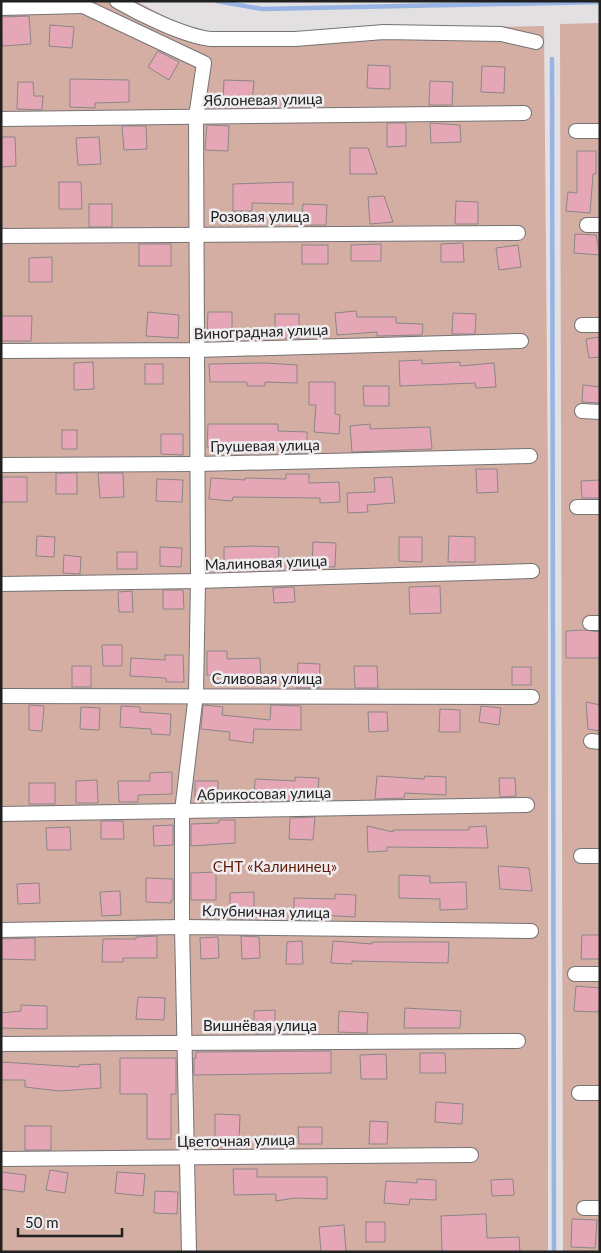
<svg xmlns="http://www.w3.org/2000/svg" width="601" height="1253" font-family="Lato,sans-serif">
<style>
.green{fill:#d4aea3}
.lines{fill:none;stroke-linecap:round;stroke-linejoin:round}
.stream{stroke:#97b4e4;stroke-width:4.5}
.building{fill:#e5a7b6;stroke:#8a8686}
.minor-casing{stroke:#757375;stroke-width:16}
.minor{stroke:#fff;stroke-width:14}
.labels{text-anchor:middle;stroke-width:5;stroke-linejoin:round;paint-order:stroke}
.street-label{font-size:15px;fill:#212021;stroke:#f0edf0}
.park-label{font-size:15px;fill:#631c07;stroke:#f0edf0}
</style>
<rect width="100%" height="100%" fill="#e3e0e2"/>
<g class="green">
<polygon points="1,1 136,1 183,26 228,35 429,28 544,26 548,483 548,1252 1,1252"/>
<polygon points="600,23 600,1252 563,1252 560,24"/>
</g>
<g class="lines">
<g class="stream">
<polyline points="217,1 262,9 600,2"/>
<polyline points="552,59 554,1252"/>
</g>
</g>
<g class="building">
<polygon points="29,16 31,44 2,46 1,17"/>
<polygon points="50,25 74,27 72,48 49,46"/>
<polygon points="158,51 179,62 169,80 148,67"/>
<polygon points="368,65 390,66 390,89 367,88"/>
<polygon points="482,66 505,67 504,93 481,92"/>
<polygon points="70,79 129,80 129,102 95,103 95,108 70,107"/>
<polygon points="224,80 254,81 252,103 223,101"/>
<polygon points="430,81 453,82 452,105 429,105"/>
<polygon points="18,82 33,82 34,96 43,96 42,110 17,109"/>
<polygon points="387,123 406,123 406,146 387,147"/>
<polygon points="430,123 460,125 461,142 431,143"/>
<polygon points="207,125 229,126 228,151 205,150"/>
<polygon points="122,126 146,126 147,149 124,150"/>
<polygon points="1,137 15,137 16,166 1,167"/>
<polygon points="99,137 101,164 78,165 76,138"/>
<polygon points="350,148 368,148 377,174 350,174"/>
<polygon points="577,151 596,151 596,174 593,174 590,213 566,211 568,192 577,193"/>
<polygon points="59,182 81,182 82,209 59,209"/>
<polygon points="293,182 293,204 252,203 252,211 233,211 233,184"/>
<polygon points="384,196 393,222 370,224 368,197"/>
<polygon points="456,201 478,202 478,224 455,224"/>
<rect x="89" y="204" width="23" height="23"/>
<polygon points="303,204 327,205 326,225 301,225"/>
<polygon points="575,234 596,235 600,255 574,253"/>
<polygon points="463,243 464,262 441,262 441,244"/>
<rect x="139" y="244" width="32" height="22"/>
<polygon points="381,244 381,261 351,261 351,245"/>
<rect x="302" y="245" width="26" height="19"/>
<polygon points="518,245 521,267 499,270 496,248"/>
<polygon points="52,257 52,282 29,282 29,258"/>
<polygon points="356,311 357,317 396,317 396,323 423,324 422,335 377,336 377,332 337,335 335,313"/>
<polygon points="148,312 179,315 178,338 146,336"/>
<polygon points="208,312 232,312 232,337 207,336"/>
<polygon points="453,313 476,314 475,334 452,334"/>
<rect x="275" y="314" width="24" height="24"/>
<polygon points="1,316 32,316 31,341 1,341"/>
<polygon points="600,337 600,357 589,358 586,339"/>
<polygon points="422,360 422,364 460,362 460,366 494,363 496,387 476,388 475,383 400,386 399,361"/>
<polygon points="93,362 94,389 74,390 74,363"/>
<polygon points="264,363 297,365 297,383 265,382 265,386 247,386 247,382 210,382 209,364"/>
<rect x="145" y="364" width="18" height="20"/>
<polygon points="309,382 335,382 335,414 340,415 339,434 314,432 316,405 309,405"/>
<polygon points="583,385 600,387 600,403 582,402"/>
<polygon points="363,386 389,386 389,406 364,406"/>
<polygon points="208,424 278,424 278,431 307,432 307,453 284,453 284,444 239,443 238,448 207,447"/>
<polygon points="370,424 370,429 430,427 432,449 352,452 350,426"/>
<rect x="62" y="430" width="15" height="19"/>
<polygon points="161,434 183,434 183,455 161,454"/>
<polygon points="476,469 497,469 498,492 477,493"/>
<rect x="56" y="473" width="21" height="21"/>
<polygon points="98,473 123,473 124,497 100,498"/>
<polygon points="286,474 309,474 309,483 339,482 340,502 320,503 320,498 233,497 232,501 209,499 211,478 245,480 245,478 286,479"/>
<rect x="2" y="477" width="25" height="25"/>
<polygon points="392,477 395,503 367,505 368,512 348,513 347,493 375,492 374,478"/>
<polygon points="157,479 183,480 182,502 156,501"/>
<polygon points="600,480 600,498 582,498 581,481"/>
<polygon points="37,536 55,537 54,557 36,556"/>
<polygon points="449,536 475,537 475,562 448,562"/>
<polygon points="399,537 422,537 422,562 399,561"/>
<polygon points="313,542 336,543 335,567 312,566"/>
<polygon points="254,546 279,547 278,569 253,567 253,564 224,565 224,547"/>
<polygon points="160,547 182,548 181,567 160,566"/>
<rect x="117" y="552" width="20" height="17"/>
<polygon points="64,555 81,557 80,574 63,573"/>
<polygon points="440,586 441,613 410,614 409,587"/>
<polygon points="294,587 295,602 274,603 273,588"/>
<polygon points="163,590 183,590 184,609 163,609"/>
<polygon points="132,591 133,612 119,612 118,592"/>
<polygon points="585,630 600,632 600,658 566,658 566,631"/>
<polygon points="102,645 122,645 122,666 103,666"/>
<polygon points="207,651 227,651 227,659 260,658 261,682 240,682 240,675 207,675"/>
<polygon points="165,655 183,655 184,682 166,682 166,678 130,676 131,658 165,660"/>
<polygon points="298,663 320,664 319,688 297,688"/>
<rect x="72" y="666" width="19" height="21"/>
<polygon points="354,666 377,666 378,688 355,688"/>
<rect x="512" y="667" width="19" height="18"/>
<polygon points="586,702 600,705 600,731 588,729"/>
<polygon points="29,705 44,706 42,731 29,730"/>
<polygon points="203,705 223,707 222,715 270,720 271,705 301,706 301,730 254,729 253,743 229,740 230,732 201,729"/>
<polygon points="121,706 140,707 140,712 171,714 170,735 151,734 151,729 120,727"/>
<polygon points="481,706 501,708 499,725 479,722"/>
<polygon points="81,707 100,708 99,730 80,729"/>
<polygon points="440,709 460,710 460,732 439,732"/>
<polygon points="368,712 387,712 388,731 369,732"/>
<polygon points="172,772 172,794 138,795 138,802 119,802 118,781 150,781 150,773"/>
<polygon points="377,776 424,779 425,776 446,777 446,795 405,793 404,798 375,799"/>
<polygon points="295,777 319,778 317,800 254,801 255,779 295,781"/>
<polygon points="499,778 515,778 516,796 500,797"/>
<polygon points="97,780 98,803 76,803 76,781"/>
<polygon points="195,781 218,781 218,801 195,800"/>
<rect x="29" y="783" width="26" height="21"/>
<polygon points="315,817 313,840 289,839 290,818"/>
<polygon points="219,820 235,820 235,843 191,846 191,824 219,823"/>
<polygon points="101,821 123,821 124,839 101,839"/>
<polygon points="173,825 173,845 154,846 153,826"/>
<polygon points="367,826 393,832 393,830 469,830 469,827 486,826 488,848 387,847 387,851 368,852"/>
<polygon points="70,827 71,850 47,850 46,828"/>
<polygon points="498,866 529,868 532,891 500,889"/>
<polygon points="216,872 216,900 191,900 191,873"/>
<polygon points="399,875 430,876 430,883 466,882 467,909 440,910 440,899 399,898"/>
<polygon points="146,878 173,879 173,900 171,900 171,903 146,902"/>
<polygon points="39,883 40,903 18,904 17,884"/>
<polygon points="120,891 121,915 102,916 100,892"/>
<polygon points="254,892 254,919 230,919 230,893"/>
<polygon points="335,894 356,895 355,917 320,915 320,920 294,920 294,898 335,899"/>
<polygon points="582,935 600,935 600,959 581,959"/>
<polygon points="157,936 157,958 123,958 123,962 102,962 103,939 136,939 136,937"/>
<polygon points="241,936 259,937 260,958 242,959"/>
<polygon points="218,937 219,958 201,959 200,938"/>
<polygon points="35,938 35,960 1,959 1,939"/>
<polygon points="302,941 303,964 286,964 287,942"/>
<polygon points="333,941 372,944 372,942 449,942 448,963 352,961 352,964 331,963"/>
<polygon points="576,986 600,988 599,1012 574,1011"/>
<polygon points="138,997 165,998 164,1020 136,1019"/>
<polygon points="21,1005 47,1006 47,1029 1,1028 1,1013 21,1011"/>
<polygon points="405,1008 461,1011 460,1028 404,1028"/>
<polygon points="275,1010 275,1034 254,1034 254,1011"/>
<polygon points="339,1011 368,1013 367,1033 338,1032"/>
<polygon points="331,1051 331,1073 194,1075 194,1058 196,1058 196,1052"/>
<polygon points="420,1053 445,1053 446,1073 420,1073"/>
<polygon points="386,1054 387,1079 361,1079 360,1055"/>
<polygon points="120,1058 176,1058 176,1094 171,1094 171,1139 147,1139 147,1094 120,1094"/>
<polygon points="1,1062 79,1067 79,1065 100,1064 101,1088 59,1091 25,1087 25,1080 1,1080"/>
<polygon points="436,1102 463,1104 462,1124 435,1122"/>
<polygon points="215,1114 240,1115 239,1141 215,1141"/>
<polygon points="370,1121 388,1122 387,1144 369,1144"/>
<rect x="25" y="1126" width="26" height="24"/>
<polygon points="298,1127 322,1127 322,1144 299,1144"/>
<polygon points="233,1169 257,1169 257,1177 327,1177 327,1199 295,1198 276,1201 276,1194 234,1195"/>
<polygon points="50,1170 68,1173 65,1193 46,1190"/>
<polygon points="1,1172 26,1175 24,1192 1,1189"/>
<polygon points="117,1172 145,1174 143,1196 115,1193"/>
<polygon points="417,1179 436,1180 436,1200 410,1199 409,1205 384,1203 386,1181 417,1183"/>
<polygon points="513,1179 514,1195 492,1196 491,1180"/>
<polygon points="155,1191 178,1192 177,1214 154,1213"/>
<polygon points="486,1214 487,1238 519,1237 520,1252 442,1252 441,1216"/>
<polygon points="572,1219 597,1220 595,1248 571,1247"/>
<rect x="366" y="1222" width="19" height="20"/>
<polygon points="344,1225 346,1252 321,1252 319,1227"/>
</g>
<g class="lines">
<defs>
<g id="minor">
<polyline points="79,1 83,6 204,63 196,117 198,581 196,694 182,811 182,927 189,1252"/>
<path d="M 117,1 C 141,15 184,36 211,39 L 295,39 L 384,32 L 501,34 L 536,42"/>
<polyline points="1,8 83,6"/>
<polyline points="1,119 524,113"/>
<polyline points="576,131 600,131"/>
<polyline points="587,225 600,225"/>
<polyline points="1,236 518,233"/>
<polyline points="582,325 600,325"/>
<polyline points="1,351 197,350 521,341"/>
<polyline points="582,411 600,412"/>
<polyline points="1,465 198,464 530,456"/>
<polyline points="577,507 600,507"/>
<polyline points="1,584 198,581 532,571"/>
<polyline points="590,623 600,623"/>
<polyline points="1,696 532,697"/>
<polyline points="591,741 600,742"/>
<polyline points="1,814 527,805"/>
<polyline points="581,856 600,856"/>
<polyline points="1,930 182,927 531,931"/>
<polyline points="575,974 600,974"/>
<polyline points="1,1044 518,1041"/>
<polyline points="579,1093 600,1093"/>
<polyline points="1,1159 471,1155"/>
<polyline points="584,1208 600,1208"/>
</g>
</defs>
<use href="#minor" class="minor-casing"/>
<use href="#minor" class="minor"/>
</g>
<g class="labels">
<g class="street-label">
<text transform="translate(263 100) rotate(-1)" y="5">Яблоневая улица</text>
<text x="260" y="222">Розовая улица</text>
<text transform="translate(261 332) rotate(-2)" y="5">Виноградная улица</text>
<text transform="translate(265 446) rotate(-1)" y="5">Грушевая улица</text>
<text transform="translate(266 563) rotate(-2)" y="5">Малиновая улица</text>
<text x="267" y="684">Сливовая улица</text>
<text transform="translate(264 794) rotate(-1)" y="5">Абрикосовая улица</text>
<text transform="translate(266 912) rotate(1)" y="5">Клубничная улица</text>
<text x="260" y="1031">Вишнёвая улица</text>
<text transform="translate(236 1141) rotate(-1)" y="5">Цветочная улица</text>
</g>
<g class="park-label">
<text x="275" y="872">СНТ «Калининец»</text>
</g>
</g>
<rect width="601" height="1253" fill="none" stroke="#212021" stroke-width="5"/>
<path d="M18 1228v8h104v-8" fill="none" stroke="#212021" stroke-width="2.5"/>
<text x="25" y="1228" font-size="15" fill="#212021" stroke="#f0edf0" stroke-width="4" paint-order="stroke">50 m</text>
</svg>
